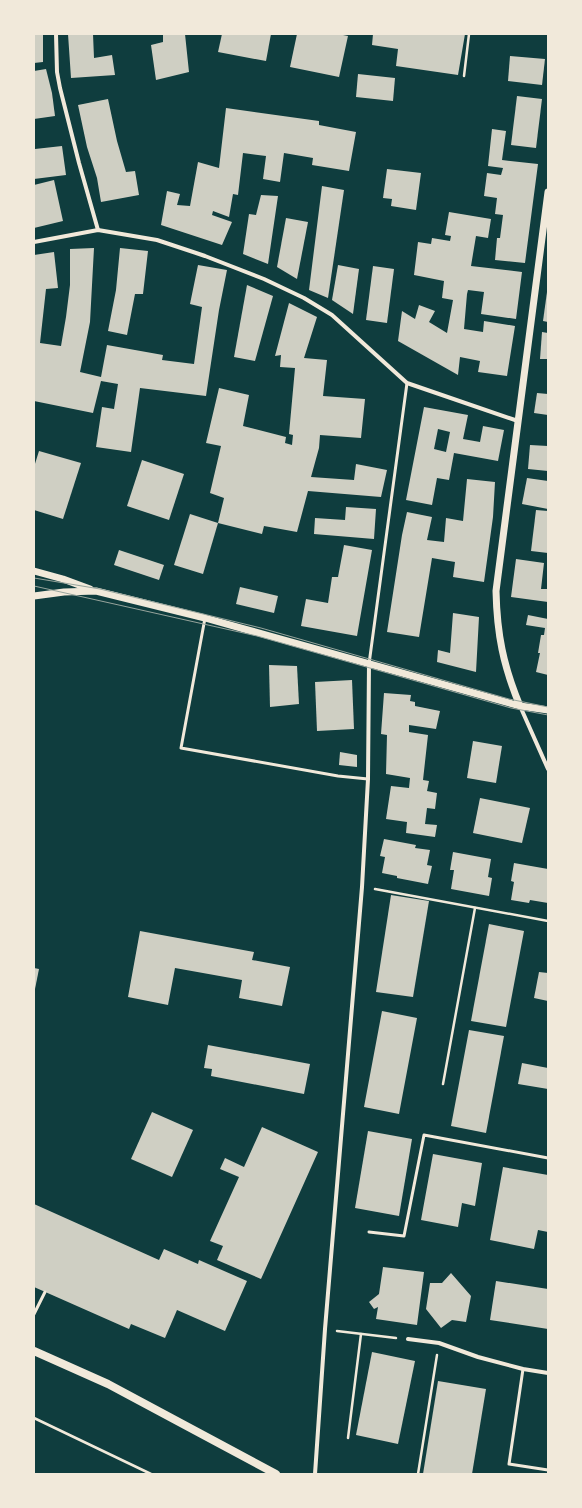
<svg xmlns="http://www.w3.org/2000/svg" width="582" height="1508" font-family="'Sofia Sans Condensed',sans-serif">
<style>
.building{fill:#cfcfc3;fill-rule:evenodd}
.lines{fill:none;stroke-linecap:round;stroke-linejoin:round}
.path{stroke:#f1e9da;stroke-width:2.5}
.service{stroke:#f1e9da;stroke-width:3}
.minor{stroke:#f1e9da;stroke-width:4}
.tertiary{stroke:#f1e9da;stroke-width:7}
.secondary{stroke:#f1e9da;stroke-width:8}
.tram{stroke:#97a49c;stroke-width:1}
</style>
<rect width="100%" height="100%" fill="#0f3d3e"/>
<g class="building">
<polygon points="34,34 43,34 43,62 34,63"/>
<polygon points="68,34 93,34 94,58 112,55 115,75 71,78"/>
<polygon points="163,34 185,34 189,72 156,80 151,45 163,42"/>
<polygon points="222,34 271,34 266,61 218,52"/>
<polygon points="297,34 338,34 348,36 339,77 290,67"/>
<polygon points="373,34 465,34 458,75 396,66 398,49 372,45"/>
<polygon points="510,56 545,59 542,85 508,81"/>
<polygon points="46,69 52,93 55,116 34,119 34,71"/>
<polygon points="358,74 395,78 393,101 356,97"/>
<polygon points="517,96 542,99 536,148 511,145"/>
<polygon points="108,99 117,141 126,172 135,171 139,195 101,202 97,178 87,147 78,105"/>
<polygon points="226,108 319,121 319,125 356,132 349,171 312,165 313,158 284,153 280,182 263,179 266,156 243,153 238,195 233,194 229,217 213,211 212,215 232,222 222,245 161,225 167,191 180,194 177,205 190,206 198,162 219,168"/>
<polygon points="492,129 506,131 502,160 538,164 525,263 495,260 497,238 500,238 503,215 495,214 497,198 484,196 487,173 501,175 503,168 488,166"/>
<polygon points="34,146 35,149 62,146 66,175 34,179"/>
<polygon points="387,169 421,173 416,210 391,206 392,199 383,198"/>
<polygon points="54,180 63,221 34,228 34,185"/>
<polygon points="322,186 344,190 328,298 309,290"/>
<polygon points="261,195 278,196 268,264 243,254 249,214 256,215"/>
<polygon points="449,212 491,219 488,238 476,236 471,266 522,272 516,319 481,314 484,292 468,290 467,294 464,329 483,332 484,321 515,326 507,376 478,372 480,361 460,357 458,375 398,341 402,311 415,319 419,305 435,311 429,322 447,333 453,300 442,298 444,281 414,275 418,242 431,244 432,238 450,241 451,236 445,235"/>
<polygon points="286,218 308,222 297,279 277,267"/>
<polygon points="94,248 90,322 80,372 101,377 107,345 163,355 162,360 194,364 202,307 190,304 198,265 227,270 219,310 206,396 140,388 131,452 96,447 102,407 114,409 118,384 101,381 93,413 34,401 34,255 54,252 58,288 46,289 40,343 61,346 66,317 70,285 70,249"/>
<polygon points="120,248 148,251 143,294 135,294 127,335 108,331 116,290"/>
<polygon points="338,265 359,269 353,314 332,300"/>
<polygon points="373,266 394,269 387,323 366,320"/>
<polygon points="247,285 273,296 255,361 234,357"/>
<polygon points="547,292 548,292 548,322 543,321"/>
<polygon points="289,303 317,317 304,358 327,360 323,396 365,399 361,438 320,435 319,448 311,477 354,480 356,464 387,470 381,497 308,491 297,532 264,526 262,534 218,523 224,498 210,493 221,446 206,443 219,388 249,395 243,426 286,437 285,443 292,445 293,435 289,434 295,368 280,367 281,355 275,356"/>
<polygon points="542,332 548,333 548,359 540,359"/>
<polygon points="537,393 548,394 548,415 534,413"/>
<path d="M 424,407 L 468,415 L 463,439 L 480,442 L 483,426 L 504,430 L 498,461 L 454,453 L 449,480 L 437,478 L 432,505 L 406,500 ZM 438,429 L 450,432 L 446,452 L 434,449 Z"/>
<polygon points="530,445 548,446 548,471 528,469"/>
<polygon points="39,451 81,463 63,519 34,510 34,467"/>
<polygon points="142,460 184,474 169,520 127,506"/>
<polygon points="527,478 548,481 548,509 522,504"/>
<polygon points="467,479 495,482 493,517 484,582 453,577 455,562 432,558 419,637 387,632 402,535 407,512 432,517 427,540 444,542 446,518 463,521"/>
<polygon points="346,507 376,509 374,539 314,534 315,518 345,520"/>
<polygon points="536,510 548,511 548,553 531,551"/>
<polygon points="190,514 218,523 203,574 174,565"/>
<polygon points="344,545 372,550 357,636 301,626 306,599 328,603 332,577 338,577"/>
<polygon points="119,550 164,565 159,580 114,565"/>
<polygon points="516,559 544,563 541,589 548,589 548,602 511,597"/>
<polygon points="240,587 278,596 274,613 236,604"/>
<polygon points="453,613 479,617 476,672 437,662 438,650 450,653"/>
<polygon points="528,615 548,619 548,675 536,672 540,653 538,653 541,635 544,635 545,628 526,625"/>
<polygon points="269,665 297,666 299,704 270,707"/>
<polygon points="352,680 354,729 317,731 315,682"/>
<polygon points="384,693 411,695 410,701 415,702 415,706 440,711 436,729 409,725 409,732 428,735 423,780 429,781 427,791 437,793 435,809 427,808 425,824 437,825 435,837 406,833 407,822 386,819 391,786 409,788 410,778 386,774 387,735 381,734"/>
<polygon points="473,741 502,746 496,783 467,778"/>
<polygon points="340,752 357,755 357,767 339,765"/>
<polygon points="480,798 530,808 522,843 473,833"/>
<polygon points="384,839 416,845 415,848 430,850 427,865 432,866 428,884 397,878 397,876 382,873 385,857 380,856"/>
<polygon points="453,852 491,859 488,877 492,878 489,896 451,889 454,870 450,870"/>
<polygon points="514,863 548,869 548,903 530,900 529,903 511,900 514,882 511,881"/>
<polygon points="391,895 429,901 413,997 376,992"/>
<polygon points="489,924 524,931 506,1027 471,1021"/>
<polygon points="140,931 254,952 252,960 290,967 282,1006 239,998 242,980 175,968 168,1005 128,997"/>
<polygon points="34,968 39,969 35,989 34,989"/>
<polygon points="539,972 548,973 548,1001 534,998"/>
<polygon points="382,1011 417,1018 399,1114 364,1107"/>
<polygon points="469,1030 504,1036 486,1133 451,1126"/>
<polygon points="208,1045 310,1064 304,1094 211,1076 212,1069 204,1068"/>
<polygon points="522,1063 548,1068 548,1089 518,1084"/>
<polygon points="152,1112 193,1130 172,1177 131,1159"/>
<polygon points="262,1127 318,1152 261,1279 217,1260 223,1246 210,1241 239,1177 220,1169 225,1158 244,1167"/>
<polygon points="368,1131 412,1139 399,1216 355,1208"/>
<polygon points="433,1154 482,1163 475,1206 462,1203 458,1227 421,1220"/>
<polygon points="503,1167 548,1175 547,1181 548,1181 548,1232 538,1230 534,1249 490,1240"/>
<polygon points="34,1204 159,1260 164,1249 198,1264 199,1260 247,1281 225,1331 177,1310 165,1338 131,1324 129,1329 34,1287"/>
<polygon points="383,1267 424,1272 417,1325 376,1319 378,1307 374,1309 369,1302 379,1294"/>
<polygon points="451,1273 471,1296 466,1322 452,1320 441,1328 426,1309 430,1283 442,1283"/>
<polygon points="496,1281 548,1289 548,1329 490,1320"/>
<polygon points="372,1352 415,1361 398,1444 356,1435"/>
<polygon points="438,1381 486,1389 472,1474 423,1474"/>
</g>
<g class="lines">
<g class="path">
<polyline points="464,76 469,34"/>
<polyline points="375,889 548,921"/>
<polyline points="443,1084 475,908"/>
<polyline points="337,1331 396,1338"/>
<polyline points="34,1418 151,1474"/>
<polyline points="348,1438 361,1334"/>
<polyline points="418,1474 437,1355"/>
</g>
<g class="service">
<polyline points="205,618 181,748 338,776 368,779"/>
<polyline points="369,664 407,383"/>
<polyline points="369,1232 404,1236 424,1135 548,1158"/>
<polyline points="34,1314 45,1292"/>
<polyline points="523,1369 509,1464 548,1470"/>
</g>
<g class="minor">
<polyline points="56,34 57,72 60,88 79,163 98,230"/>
<polyline points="34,242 98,230 157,240 205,256 264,279 304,298 332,315 407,383 518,421"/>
<polyline points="520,706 548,769"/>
<polyline points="408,1339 439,1343 478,1357 523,1369 548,1373"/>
<polyline points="315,1474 325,1329 362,887 368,779 369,664"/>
</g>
<g class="tertiary">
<polyline points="34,571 63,579 90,589"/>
<polyline points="34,596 64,592 96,591 205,618 520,706 548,710"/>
<path d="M 520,706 C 503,665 497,634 496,591 L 548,192"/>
</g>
<polyline class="secondary" points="34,1351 108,1384 276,1474"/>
<g class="tram">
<polyline points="34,578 100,589 261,628 509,699 548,707"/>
<polyline points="34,586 257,636 511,708 548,715"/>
</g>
</g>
<rect width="582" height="1508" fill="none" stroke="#f1e9da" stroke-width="70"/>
</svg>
